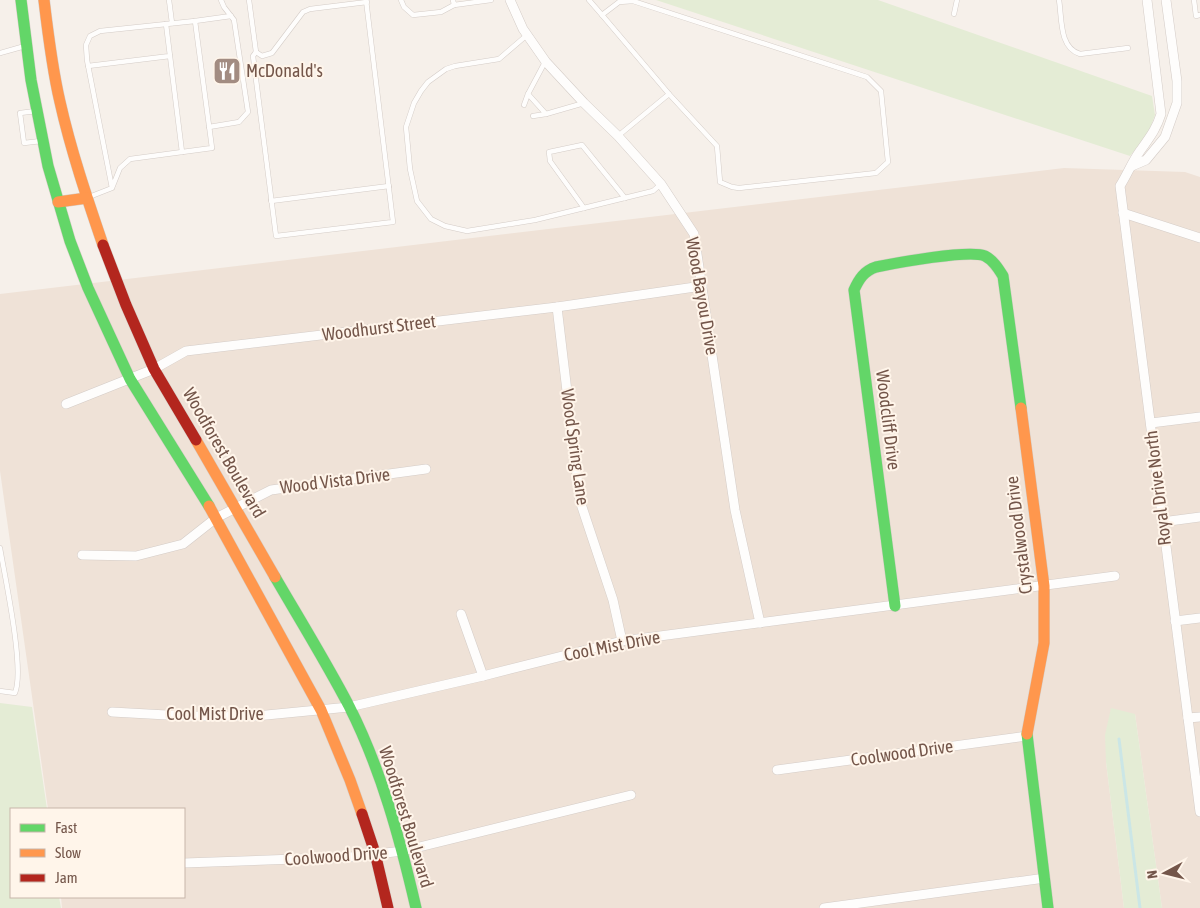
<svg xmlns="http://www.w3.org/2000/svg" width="1200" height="908" font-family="'Asap Condensed',sans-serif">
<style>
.residential{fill:#efe2d7}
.green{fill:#e4ecd5}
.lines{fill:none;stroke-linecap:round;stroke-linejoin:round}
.stream{stroke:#cbe6e6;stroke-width:3}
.lane-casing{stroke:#d4ccc7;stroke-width:5.5}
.street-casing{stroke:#d4ccc7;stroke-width:10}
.fast-casing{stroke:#d5ccc6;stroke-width:12}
.slow-casing{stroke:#d5ccc6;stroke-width:12}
.jam-casing{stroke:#d5ccc6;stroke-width:12}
.lane{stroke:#fefdfc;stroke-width:4.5}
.street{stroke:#fefdfc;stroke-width:9}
.fast{stroke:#63d668;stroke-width:11}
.slow{stroke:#ff974d;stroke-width:11}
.jam{stroke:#b3261e;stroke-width:11}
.labels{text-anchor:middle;stroke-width:4;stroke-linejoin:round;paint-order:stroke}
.poi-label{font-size:18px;fill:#74564a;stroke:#fff5ea;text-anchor:start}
.street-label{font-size:18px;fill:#74564a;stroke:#fff5ea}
</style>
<rect width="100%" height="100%" fill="#f6f0ea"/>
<polygon class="residential" points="1064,168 1185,172 1200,177 1200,908 1162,908 1135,714 1106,762 1124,908 62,908 61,897 184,897 184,809 48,809 0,471 0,294"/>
<g class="green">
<polygon points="656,0 878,0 1152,96 1155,115 1148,134 1130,156"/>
<polygon points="0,703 32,707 47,809 11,809 11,897 59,897 61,908 0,908"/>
<polygon points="1111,708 1135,714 1162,908 1124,908 1106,762 1105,735"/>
</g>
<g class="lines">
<polyline class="stream" points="1119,739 1140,908"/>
<defs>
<g id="lane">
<polyline points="169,0 172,23"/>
<polyline points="249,0 256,52 253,56 276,236 393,222 366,0"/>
<polyline points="401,0 404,7 413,15 441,12 454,5"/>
<polyline points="453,0 454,5 491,0"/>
<polyline points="589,0 602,15 619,2 633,1 867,77 881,91 888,162 876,173 739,188 732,187 720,182 717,146 669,94 618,136"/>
<path d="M 1059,0 C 1062,18 1059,48 1080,54 L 1128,48"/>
<polyline points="1194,0 1196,16 1200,15"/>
<polyline points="954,14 957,0"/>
<polyline points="602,15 669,94"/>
<polyline points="195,21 231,16"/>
<polyline points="527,35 499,59 455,66 446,69 428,82 421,91 414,103 406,127 410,169 417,201 431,219 445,226 467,231 535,220 653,191 661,184"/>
<polyline points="256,52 262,56 272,53 303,12 310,9 367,2"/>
<polyline points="0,53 25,46"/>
<polyline points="170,56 182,152"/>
<polyline points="545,62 528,94 546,114 584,103"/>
<polyline points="88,66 170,56 166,24"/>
<polyline points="524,105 528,94"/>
<polyline points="36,111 20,113 24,143 41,141"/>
<polyline points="533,116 546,114"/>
<polyline points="209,127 239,122 248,112 234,20 224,7 221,0"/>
<polyline points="89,197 112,188 120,168 130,159 212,148 195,21 100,31 90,36 86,45 87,60 112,188"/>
<polyline points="271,201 389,186"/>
<polyline points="584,208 550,161 549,152 582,145 625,198"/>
<path d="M 0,548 C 5,578 25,669 15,693 L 0,691"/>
</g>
<g id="street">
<polyline points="510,0 523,29 546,62 584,103 618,136 661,184 694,234 735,510 760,623"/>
<path d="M 1147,0 L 1161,114 C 1156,130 1149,138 1140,151 C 1132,162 1127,175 1120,186 L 1200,812"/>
<polyline points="1132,166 1146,160 1165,137 1177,103 1177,81 1166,0"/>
<polyline points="1123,213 1200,238"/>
<polyline points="557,307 580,501 613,600 622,641"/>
<polyline points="66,404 154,369 186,351 557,307 702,286"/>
<polyline points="1151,423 1200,417"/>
<polyline points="1162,522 1200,517"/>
<polyline points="82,555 136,556 183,544 216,518 271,490 426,469"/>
<polyline points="461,614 483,676"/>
<polyline points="1175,621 1200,618"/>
<polyline points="112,712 185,716 256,716 349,707 483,676 622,641 1115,576"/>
<polyline points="1188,718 1200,717"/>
<polyline points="777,770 1027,736"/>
<polyline points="184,863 350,857 403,851 631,795"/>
<polyline points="824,908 1045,878"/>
</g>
<g id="fast">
<polyline points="21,0 31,80 48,166 70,241 88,288 130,379 209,506"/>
<path d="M 275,577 C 300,620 326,662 349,706 C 381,769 400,839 416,908"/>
<path d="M 895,606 L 854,290 C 859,279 864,271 876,267 C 896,263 970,249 985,256 C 993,260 998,268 1003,276 L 1021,408"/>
<polyline points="1027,734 1048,908"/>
</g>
<g id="slow">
<path d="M 44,0 C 48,34 52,68 60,102 C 71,151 87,198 103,245"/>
<polyline points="58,202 87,198"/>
<polyline points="1021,408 1044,586 1044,643 1027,734"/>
<polyline points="196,440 275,577"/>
<polyline points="209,506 321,710 350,780 362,814"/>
</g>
<g id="jam">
<polyline points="103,245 126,305 154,369 196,440"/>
<polyline points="362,814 375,853 388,908"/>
</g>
</defs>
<use href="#lane" class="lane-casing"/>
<use href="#street" class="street-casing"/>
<use href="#fast" class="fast-casing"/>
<use href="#slow" class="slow-casing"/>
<use href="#jam" class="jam-casing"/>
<use href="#lane" class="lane"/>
<use href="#street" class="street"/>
<use href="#fast" class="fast"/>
<use href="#slow" class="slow"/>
<use href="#jam" class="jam"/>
</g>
<defs>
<symbol id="restaurant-square" viewBox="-11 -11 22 22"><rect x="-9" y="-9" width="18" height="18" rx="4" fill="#a28c82" stroke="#fff5ea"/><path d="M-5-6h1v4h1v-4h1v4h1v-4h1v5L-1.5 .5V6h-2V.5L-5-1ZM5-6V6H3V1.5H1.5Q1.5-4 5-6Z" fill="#fff"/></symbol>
</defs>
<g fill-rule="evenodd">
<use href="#restaurant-square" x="211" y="55" width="32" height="32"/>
</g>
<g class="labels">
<g class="poi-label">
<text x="246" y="77">McDonald's</text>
</g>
<g class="street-label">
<text transform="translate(702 296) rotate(80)" y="6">Wood Bayou Drive</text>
<text transform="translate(379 328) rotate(-7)" y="6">Woodhurst Street</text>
<text transform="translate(888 420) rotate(83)" y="6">Woodcliff Drive</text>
<text transform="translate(575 447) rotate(82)" y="6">Wood Spring Lane</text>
<text transform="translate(224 453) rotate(60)" y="6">Woodforest Boulevard</text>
<text transform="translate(335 481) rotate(-7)" y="6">Wood Vista Drive</text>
<text transform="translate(1158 488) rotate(-97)" y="6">Royal Drive North</text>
<text transform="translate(1019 535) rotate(-97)" y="6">Crystalwood Drive</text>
<text transform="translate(612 646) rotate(-11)" y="6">Cool Mist Drive</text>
<text x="215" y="720">Cool Mist Drive</text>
<text transform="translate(902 753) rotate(-8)" y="6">Coolwood Drive</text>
<text transform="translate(406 817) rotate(73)" y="6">Woodforest Boulevard</text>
<text transform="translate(336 856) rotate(-4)" y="6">Coolwood Drive</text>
</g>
</g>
<rect x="10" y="808" width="175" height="90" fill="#fff5ea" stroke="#c7b5aa"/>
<rect x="20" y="824" width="25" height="8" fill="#63d668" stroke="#c7b5aa"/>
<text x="55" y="833" font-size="15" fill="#74564a">Fast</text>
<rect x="20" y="849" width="25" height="8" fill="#ff974d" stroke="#c7b5aa"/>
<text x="55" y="858" font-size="15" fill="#74564a">Slow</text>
<rect x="20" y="874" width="25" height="8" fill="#b3261e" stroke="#c7b5aa"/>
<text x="55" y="883" font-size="15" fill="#74564a">Jam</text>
<g transform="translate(1165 873) rotate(263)" stroke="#fff5ea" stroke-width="4" paint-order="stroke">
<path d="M0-4L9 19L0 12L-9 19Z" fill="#74564a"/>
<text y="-8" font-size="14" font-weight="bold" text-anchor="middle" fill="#74564a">N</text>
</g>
</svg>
